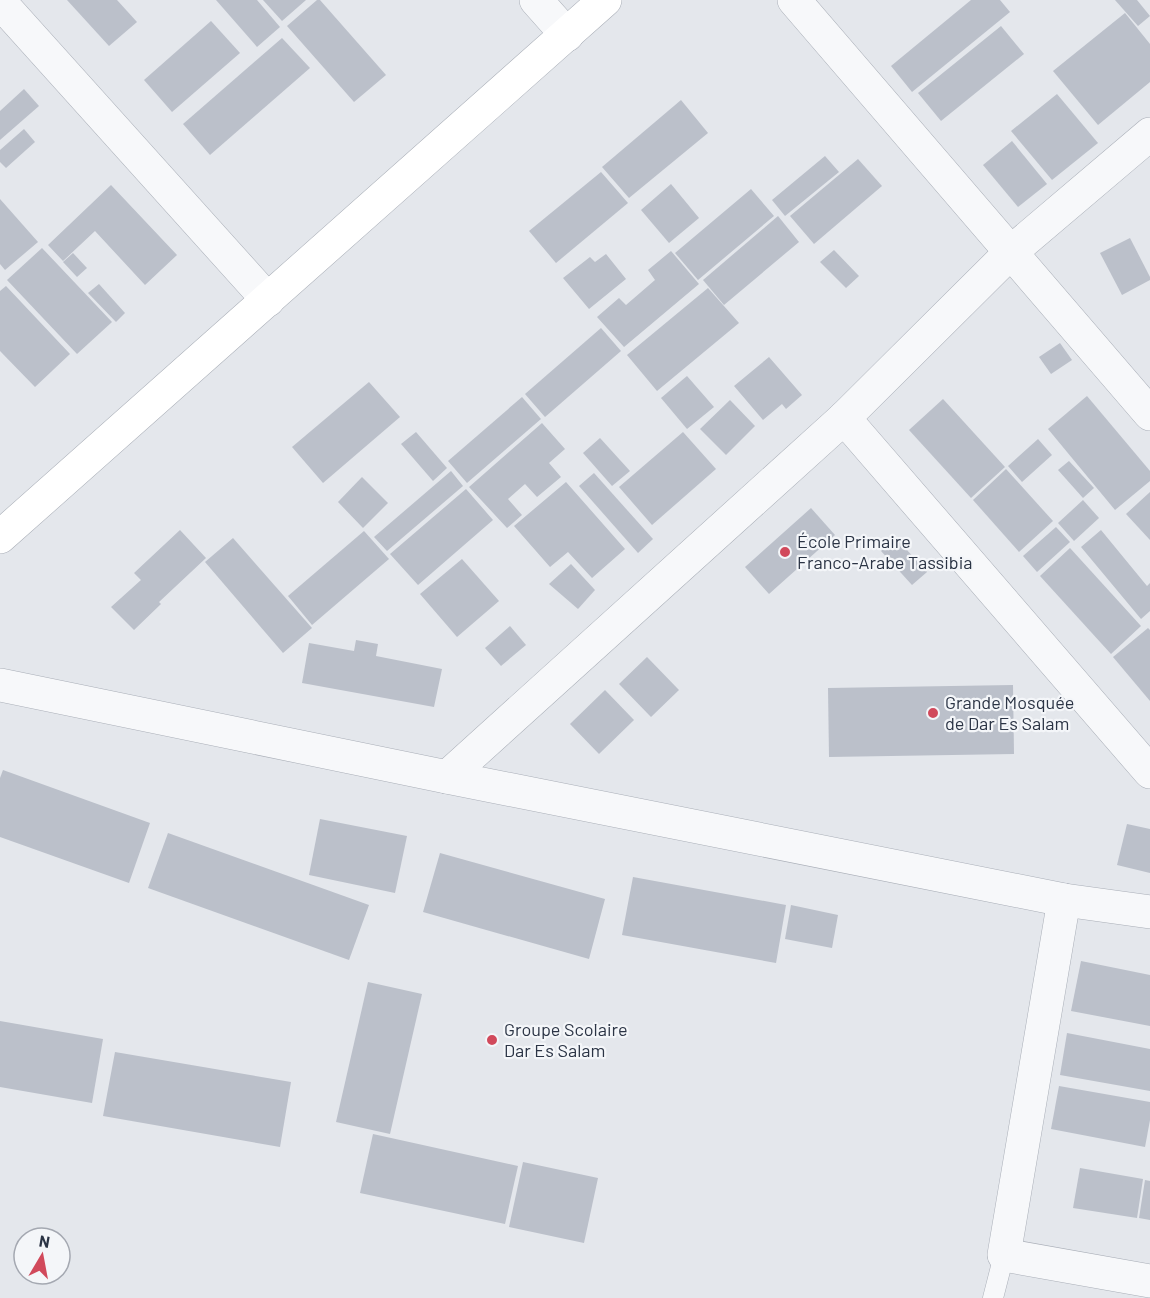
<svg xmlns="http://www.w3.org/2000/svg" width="1150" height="1298" font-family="Barlow,sans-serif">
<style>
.building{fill:#bbc0ca}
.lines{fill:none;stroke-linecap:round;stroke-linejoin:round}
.lane-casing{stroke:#a9aeb7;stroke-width:21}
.street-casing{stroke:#a9aeb7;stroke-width:34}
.secondary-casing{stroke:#a9aeb7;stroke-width:34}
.lane{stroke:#f7f8fa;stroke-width:20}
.street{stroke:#f7f8fa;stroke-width:33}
.secondary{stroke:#fff;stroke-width:33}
.poi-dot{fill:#d1495b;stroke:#f4f6f9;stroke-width:2}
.labels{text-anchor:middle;stroke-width:4.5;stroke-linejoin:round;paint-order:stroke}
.poi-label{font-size:18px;fill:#2b3445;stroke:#f4f6f9;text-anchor:start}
</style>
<rect width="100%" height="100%" fill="#e4e7ec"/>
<g class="building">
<polygon points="67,0 117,0 137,22 109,46"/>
<polygon points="216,0 257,0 280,27 257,47"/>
<polygon points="263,0 306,0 282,21"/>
<polygon points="317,0 320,0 386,75 354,102 287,26"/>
<polygon points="971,0 1000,0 1010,12 912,92 891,66"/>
<polygon points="1115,0 1137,0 1150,16 1138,26"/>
<polygon points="1125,13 1150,44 1150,82 1098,125 1053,71"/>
<polygon points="211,21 240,53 172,112 144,80"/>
<polygon points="1001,26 1024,54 941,121 918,93"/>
<polygon points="282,38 310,68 210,155 183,124"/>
<polygon points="24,89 39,106 0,140 0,111"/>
<polygon points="1057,94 1098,143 1052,180 1011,131"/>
<polygon points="681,100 708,133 629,198 602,167"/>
<polygon points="24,129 35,142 6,168 0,162 0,150"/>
<polygon points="1012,141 1047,184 1018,207 983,165"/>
<polygon points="825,156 839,172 785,216 772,200"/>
<polygon points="858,159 882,186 814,244 790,216"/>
<polygon points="601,172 628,203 556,263 529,231"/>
<polygon points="671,184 699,218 669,243 641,210"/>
<polygon points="111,185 177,255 145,285 95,231 63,261 48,245"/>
<polygon points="751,189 774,216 698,280 675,253"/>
<polygon points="0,199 38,242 5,270 0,264"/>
<polygon points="778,216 799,242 724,305 703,280"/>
<polygon points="1130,238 1150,277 1150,280 1122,295 1100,253"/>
<polygon points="42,248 112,322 77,354 7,280"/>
<polygon points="834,250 859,276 846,288 820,262"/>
<polygon points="671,251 699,284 624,347 597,317 619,298 626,305 655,280 648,270"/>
<polygon points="73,253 87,268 77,277 63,262"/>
<polygon points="606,254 626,279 589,309 563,278 590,257 595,262"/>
<polygon points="99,284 125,313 116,322 88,293"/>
<polygon points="6,286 70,354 35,387 0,351 0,291"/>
<polygon points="708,288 739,323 657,391 627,355"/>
<polygon points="601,328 621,351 545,417 525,394"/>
<polygon points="1060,343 1072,360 1051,374 1039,357"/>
<polygon points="769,357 802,395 786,409 782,404 763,420 734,386"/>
<polygon points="687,376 714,407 687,429 661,398"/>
<polygon points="369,382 400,417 323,483 292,447"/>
<polygon points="1087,396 1150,471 1150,481 1115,510 1048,429"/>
<polygon points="522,397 541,419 467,483 448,461"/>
<polygon points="943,399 1005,467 971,498 909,430"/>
<polygon points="730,400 755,426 726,455 700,429"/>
<polygon points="542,423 565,449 549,463 561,477 537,497 525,484 508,499 522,515 507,528 469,487"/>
<polygon points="416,432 447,468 433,481 401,444"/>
<polygon points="683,432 716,469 652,525 619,487"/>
<polygon points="600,438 630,471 612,486 583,453"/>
<polygon points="1038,439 1052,455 1022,482 1008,466"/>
<polygon points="1069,461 1094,488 1083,498 1058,470"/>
<polygon points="1006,469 1053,521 1019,552 973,500"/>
<polygon points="451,471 463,486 387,551 374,537"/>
<polygon points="594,473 653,539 638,553 579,486"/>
<polygon points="362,477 388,503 363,528 338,502"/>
<polygon points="566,482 625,549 592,578 568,552 550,567 514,526"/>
<polygon points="466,489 493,520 418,585 390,554"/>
<polygon points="1150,492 1150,540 1126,514"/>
<polygon points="1083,500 1099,518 1074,541 1058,523"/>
<polygon points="811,508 835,535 769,594 745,567"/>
<polygon points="1056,527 1070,542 1037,572 1023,556"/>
<polygon points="180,530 206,558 159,602 161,604 134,630 111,607 141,580 134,573"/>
<polygon points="1101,530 1147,586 1150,583 1150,611 1141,619 1081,547"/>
<polygon points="364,531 389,559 312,625 288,596"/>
<polygon points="233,538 312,628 283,653 205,562"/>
<polygon points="896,538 927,572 912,585 881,551"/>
<polygon points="1070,548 1141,626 1111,654 1040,576"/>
<polygon points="462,559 499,601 457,637 420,594"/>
<polygon points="571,564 595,590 578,609 549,584"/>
<polygon points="510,626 526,645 501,666 485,648"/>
<polygon points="1148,628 1150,630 1150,701 1113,657"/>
<polygon points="356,640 378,644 376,656 442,669 434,707 302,683 309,643 354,651"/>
<polygon points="647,657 679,690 651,717 619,684"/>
<polygon points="1013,685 1014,754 829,757 828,688"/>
<polygon points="605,690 634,720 599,754 570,724"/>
<polygon points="3,770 150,823 129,883 0,837 0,778"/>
<polygon points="320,819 407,836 395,893 309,875"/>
<polygon points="1127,824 1150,829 1150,873 1117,865"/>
<polygon points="168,833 369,905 349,960 148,888"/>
<polygon points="440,853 605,899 589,959 423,912"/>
<polygon points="633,877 786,905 776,963 622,935"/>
<polygon points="791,905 838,915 832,948 785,939"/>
<polygon points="1081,961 1150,975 1150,1026 1071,1011"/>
<polygon points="368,982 422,994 390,1134 336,1122"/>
<polygon points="0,1021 103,1039 92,1103 0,1087"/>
<polygon points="1067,1033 1150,1049 1150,1091 1060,1075"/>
<polygon points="115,1052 291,1082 280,1147 103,1116"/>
<polygon points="1059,1086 1150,1102 1150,1120 1145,1147 1051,1129"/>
<polygon points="373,1134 518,1166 505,1224 360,1193"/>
<polygon points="523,1162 598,1178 584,1243 509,1227"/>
<polygon points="1080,1168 1143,1179 1137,1218 1073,1208"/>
<polygon points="1145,1180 1150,1181 1150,1220 1139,1218"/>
</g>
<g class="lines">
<defs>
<polyline id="lane" points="993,1298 1004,1255"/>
<g id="street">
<polyline points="536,0 567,35"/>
<polyline points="794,0 1150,414"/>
<polyline points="0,2 268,300"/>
<polyline points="844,418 1150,772"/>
<polyline points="0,685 447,777 1064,900 1150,912"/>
<polyline points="447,777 844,418 1011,252 1150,134"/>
<polyline points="1064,900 1004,1255 1150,1281"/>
</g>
<polyline id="secondary" points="0,537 605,0"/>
</defs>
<use href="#lane" class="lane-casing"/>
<use href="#street" class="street-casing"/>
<use href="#secondary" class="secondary-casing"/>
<use href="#lane" class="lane"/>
<use href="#street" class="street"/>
<use href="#secondary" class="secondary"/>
</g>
<g class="poi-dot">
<circle cx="785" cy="552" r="6"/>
<circle cx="933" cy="713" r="6"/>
<circle cx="492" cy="1040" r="6"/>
</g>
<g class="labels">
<g class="poi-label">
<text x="797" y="548">École Primaire<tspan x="797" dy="21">Franco-Arabe Tassibia</tspan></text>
<text x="945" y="709">Grande Mosquée<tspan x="945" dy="21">de Dar Es Salam</tspan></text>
<text x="504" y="1036">Groupe Scolaire<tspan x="504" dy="21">Dar Es Salam</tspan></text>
</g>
</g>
<g transform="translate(42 1256) rotate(10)"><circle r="28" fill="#f4f6f9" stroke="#a4a8b1" stroke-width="1.5"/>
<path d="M0-4.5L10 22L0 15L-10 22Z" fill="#d1495b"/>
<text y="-9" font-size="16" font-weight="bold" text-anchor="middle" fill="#2b3445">N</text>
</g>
</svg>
